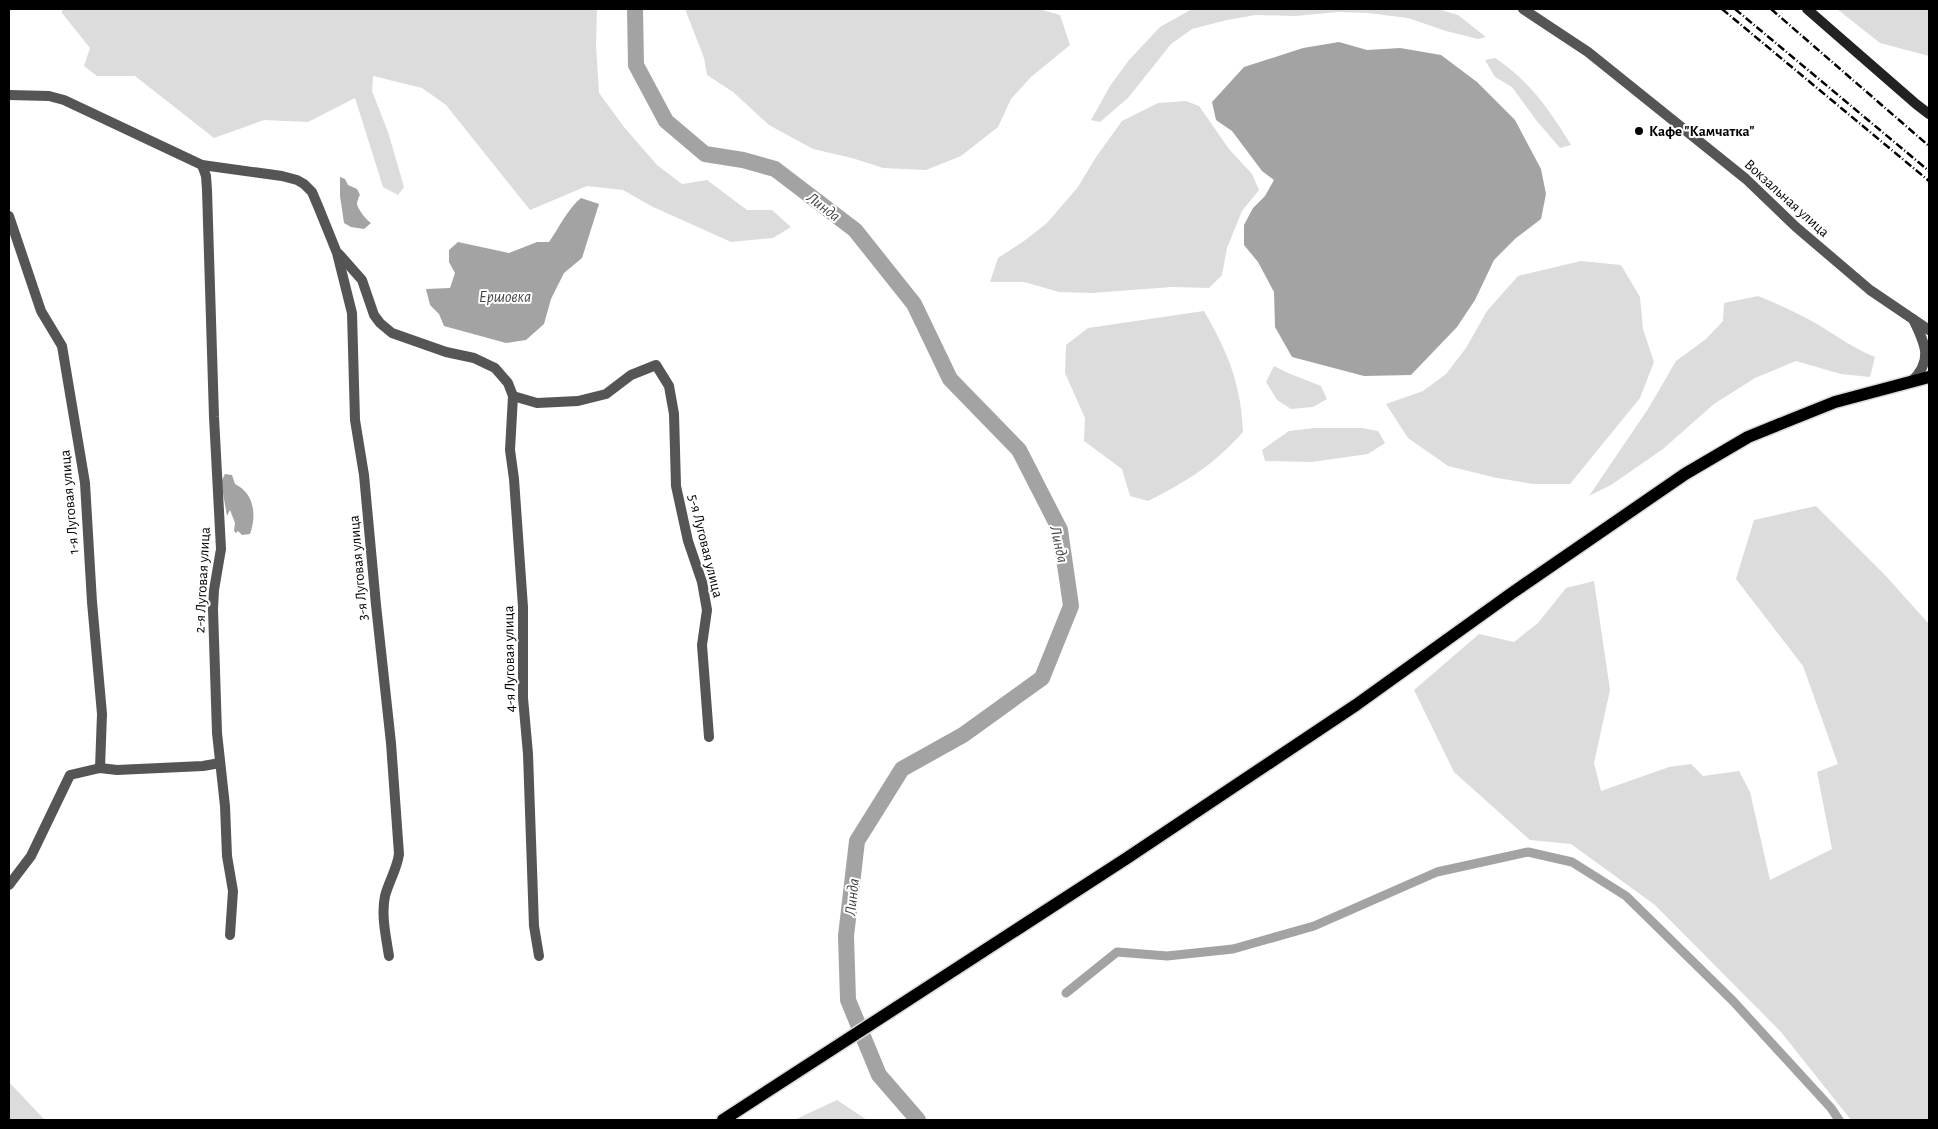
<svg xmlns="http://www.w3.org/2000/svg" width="1938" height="1129" font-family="'Alegreya Sans',sans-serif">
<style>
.green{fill:#dcdcdc}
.water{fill:#a3a3a3}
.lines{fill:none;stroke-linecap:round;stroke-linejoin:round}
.canal{stroke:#a3a3a3;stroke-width:9}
.river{stroke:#a3a3a3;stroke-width:16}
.primary-casing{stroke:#dbdbdb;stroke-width:15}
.street{stroke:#555;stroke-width:10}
.secondary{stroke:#222;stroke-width:10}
.primary{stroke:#000;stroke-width:12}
.rail{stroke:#000;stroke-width:2.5;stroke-dasharray:8 2.5 1 2.5;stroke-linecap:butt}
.poi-dot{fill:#000;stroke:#fff;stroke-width:2}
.labels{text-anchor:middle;stroke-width:4;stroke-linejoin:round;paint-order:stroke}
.poi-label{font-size:15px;font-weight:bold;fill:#000;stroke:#fff;text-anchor:start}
.street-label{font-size:15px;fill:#000;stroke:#fff}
.water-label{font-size:16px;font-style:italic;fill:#444;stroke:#fff}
</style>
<rect width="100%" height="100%" fill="#fff"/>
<g class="green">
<polygon points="62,9 597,9 596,45 599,93 624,127 657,165 682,184 707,180 747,210 772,210 791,227 773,238 731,242 651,206 623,190 587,186 530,210 446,105 422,88 373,76 372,91 388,132 404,187 398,195 383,187 355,98 308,122 264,120 214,138 135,76 97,76 84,66 90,48 62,13"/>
<polygon points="685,9 1039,9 1060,15 1070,45 1031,77 1011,99 998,127 961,156 926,170 883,168 852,158 813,149 769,125 733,92 707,75 704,58"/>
<polygon points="1192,9 1438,9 1458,15 1486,37 1478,39 1446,31 1408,18 1368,13 1338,12 1295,16 1256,15 1227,20 1192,29 1171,44 1128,98 1100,122 1091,120 1110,86 1129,60 1160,27"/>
<polygon points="1837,9 1929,9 1929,56 1880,43"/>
<path d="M 1495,58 C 1528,79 1551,112 1571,145 L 1560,148 L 1536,120 L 1512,87 L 1495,77 L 1485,60 Z"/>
<polygon points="1186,101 1199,106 1229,149 1252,174 1259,190 1242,211 1227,248 1222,275 1209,288 1172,287 1092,293 1059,292 1024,282 990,282 998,258 1024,241 1047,223 1078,187 1096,157 1122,121 1158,103"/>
<polygon points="1581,261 1621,265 1640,297 1643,329 1654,362 1640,398 1570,484 1533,484 1497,478 1448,466 1408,438 1386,404 1423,391 1446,374 1466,348 1487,311 1518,276"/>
<path d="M 1758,296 C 1778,304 1798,313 1817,324 C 1837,336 1853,348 1875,357 L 1870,377 L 1841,374 L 1796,361 L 1755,378 L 1714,404 L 1663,449 L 1611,485 L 1589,496 L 1648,409 L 1676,361 L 1706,339 L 1723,321 L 1724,303 Z"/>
<path d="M 1204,311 C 1228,353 1241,383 1243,432 C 1215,464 1186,482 1148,501 L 1130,496 L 1122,469 L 1084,441 L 1085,418 L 1065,373 L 1066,345 L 1088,328 Z"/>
<polygon points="1274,366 1288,373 1321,386 1327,399 1313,407 1291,409 1277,400 1266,382"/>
<polygon points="1314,428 1362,428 1378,431 1385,443 1368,454 1312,462 1265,461 1262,450 1289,431"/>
<polygon points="1816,506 1885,575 1929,624 1929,1120 1851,1120 1781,1032 1655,905 1571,844 1530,840 1454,772 1414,690 1479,634 1514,642 1538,623 1566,588 1594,581 1610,690 1594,763 1601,791 1669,767 1691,764 1703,776 1739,771 1750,792 1770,880 1832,849 1817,772 1838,764 1803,666 1736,579 1754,520"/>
<polygon points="9,1082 42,1117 45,1120 9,1120"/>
<polygon points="837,1100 867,1120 794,1120"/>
</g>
<g class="water">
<polygon points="1339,42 1367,50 1400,48 1441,55 1477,82 1515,120 1541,169 1546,194 1541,219 1516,238 1494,260 1475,300 1457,327 1411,375 1364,376 1292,357 1275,327 1274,292 1258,262 1244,245 1244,225 1253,208 1265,196 1274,180 1262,171 1232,131 1216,120 1212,102 1244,67 1303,48"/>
<path d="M 340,177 L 345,179 L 348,185 L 357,189 L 360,195 C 359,196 357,202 357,204 C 358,209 366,220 371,223 L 364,229 L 351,227 L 344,223 L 340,196 Z"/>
<path d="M 581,198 L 599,204 L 582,258 L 564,273 L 551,299 L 544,324 L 526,340 L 506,343 L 444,326 L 439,314 L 430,305 L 426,289 L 450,288 L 455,273 L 449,262 L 449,250 L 458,242 L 509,253 L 537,242 L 549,242 C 559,228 568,208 581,198 Z"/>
<path d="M 225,474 L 232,475 L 235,484 C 254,493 257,515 250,534 L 242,535 L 238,531 L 236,533 L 234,531 L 235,523 L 230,510 L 227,516 L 221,482 Z"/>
</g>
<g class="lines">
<polyline class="canal" points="1066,993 1117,952 1167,956 1233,949 1314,926 1437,872 1528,852 1572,862 1626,896 1733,1001 1831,1108 1839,1120"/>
<polyline class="river" points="635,9 636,65 666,121 705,154 743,160 775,169 855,230 914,304 950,379 1019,450 1060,530 1071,606 1042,678 963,735 902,769 857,841 846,936 848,1000 879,1075 918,1120"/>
<defs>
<polyline id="primary" points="723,1120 1127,858 1356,705 1512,593 1685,474 1748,437 1790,420 1835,402 1929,377"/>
</defs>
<use href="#primary" class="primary-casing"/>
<g class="street">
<polyline points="1523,9 1588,52 1746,179 1796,227 1870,290 1929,330"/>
<path d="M 9,95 L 49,96 L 64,100 L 202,165 L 282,176 L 297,180 L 304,184 L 312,192 L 318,206 L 337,253 L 352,313 L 355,420 L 364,475 L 376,605 L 391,743 L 399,854 C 397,869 389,881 385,896 C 381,915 386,937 389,956"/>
<polyline points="202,165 206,176 207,190 214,417 221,549 214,590 213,609 217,733 225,806 227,856 233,891 230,935"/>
<polyline points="9,216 41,311 62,346 85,483 92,602 102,714 100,768"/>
<polyline points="339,254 362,280 374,315 380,323 392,333 446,352 474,358 495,368 508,383 513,396 510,450 514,479 523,607 523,698 528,754 534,926 539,956"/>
<path d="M 1911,382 C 1934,360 1925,344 1913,319"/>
<polyline points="513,396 537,403 578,401 606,394 631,375 656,365 669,386 674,414 676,486 688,541 702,582 707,610 702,645 709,737"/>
<polyline points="9,885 31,856 70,775 100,768 117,770 203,766 220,763"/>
</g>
<polyline class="secondary" points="1807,9 1916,104 1929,114"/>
<use href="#primary" class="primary"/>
<g class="rail">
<polyline points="1722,9 1929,181"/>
<polyline points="1735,9 1929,171"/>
<polyline points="1771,9 1929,146"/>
</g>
</g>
<circle class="poi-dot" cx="1639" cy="131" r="5"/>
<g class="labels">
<g class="poi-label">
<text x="1649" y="136">Кафе "Камчатка"</text>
</g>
<g class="street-label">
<text transform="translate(1787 198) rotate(42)" y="5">Вокзальная улица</text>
<text transform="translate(69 502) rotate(-95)" y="5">1-я Луговая улица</text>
<text transform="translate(706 546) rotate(76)" y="5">5-я Луговая улица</text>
<text transform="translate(358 568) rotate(-95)" y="5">3-я Луговая улица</text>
<text transform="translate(202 580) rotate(-87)" y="5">2-я Луговая улица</text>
<text transform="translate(509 659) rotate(-91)" y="5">4-я Луговая улица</text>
</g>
<g class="water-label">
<text transform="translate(824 206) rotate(37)" y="6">Линда</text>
<text x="505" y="302">Ершовка</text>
<text transform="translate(1060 544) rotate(77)" y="6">Линда</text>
<text transform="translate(851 897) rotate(-84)" y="6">Линда</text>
</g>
</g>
<rect width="1938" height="1129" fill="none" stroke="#000000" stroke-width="20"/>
</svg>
